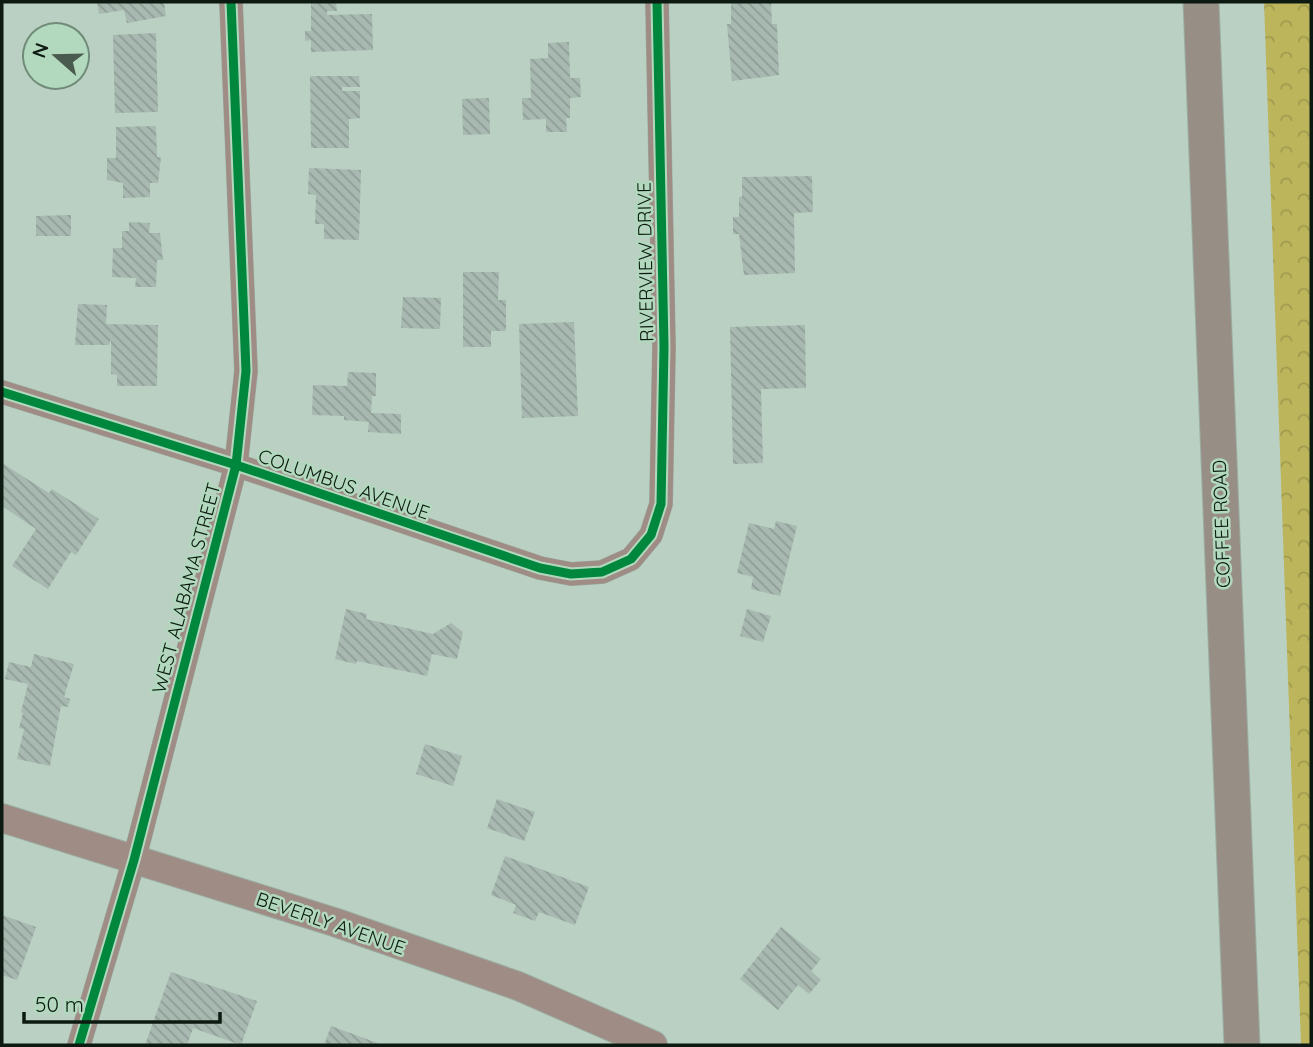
<svg xmlns="http://www.w3.org/2000/svg" width="1313" height="1047" font-family="Quicksand,sans-serif">
<style>
.forest{fill:url(#forest-crowns)}
.building{fill:url(#building-back-hatch)}
.lines{fill:none;stroke-linecap:round;stroke-linejoin:round}
.minor-casing{stroke:#9caea3;stroke-width:24}
.tertiary-casing{stroke:#9caea3;stroke-width:30}
.primary-casing{stroke:#9caea3;stroke-width:37}
.minor{stroke:#9e8c85;stroke-width:23}
.tertiary{stroke:#9e8c85;stroke-width:28}
.primary{stroke:#978f86;stroke-width:35}
.cycleway-casing{stroke:#b2d8be;stroke-width:13}
.cycleway{stroke:#00873e;stroke-width:9}
.labels{text-anchor:middle;stroke-width:5;stroke-linejoin:round;paint-order:stroke}
.street-label{font-size:19px;fill:#0c1a11;stroke:#b2d8be}
</style>
<defs>
<pattern id="forest-crowns" width="20" height="18" patternUnits="userSpaceOnUse" patternTransform="scale(1.75)"><rect width="20" height="18" fill="#bcb55b"/><path d="M2 6a3 3 0 1 1 6 0M12 15a3 3 0 1 1 6 0" fill="none" stroke="#a09b4e"/></pattern>
<pattern id="building-back-hatch" width="6" height="6" patternUnits="userSpaceOnUse" patternTransform="scale(1.75)"><rect width="6" height="6" fill="#a7b9b1"/><path d="M-1 5l2 2M0 0l6 6M5-1l2 2" fill="none" stroke="#8f9e97"/></pattern>
</defs>
<rect width="100%" height="100%" fill="#bad0c2"/>
<polygon class="forest" points="1264,2 1311,2 1311,1045 1301,1045"/>
<g class="building">
<polygon points="97,2 164,2 166,16 127,23 124,10 99,14"/>
<polygon points="311,2 336,2 337,11 327,11 327,15 372,14 373,50 311,52 311,40 305,41 305,31 311,31"/>
<polygon points="731,2 771,2 772,24 777,24 779,75 732,81 727,24 731,24"/>
<polygon points="156,33 158,112 115,113 113,35"/>
<polygon points="569,42 570,78 580,78 581,97 570,98 570,118 566,118 567,132 546,132 546,119 523,120 522,98 531,98 530,59 548,58 548,43"/>
<polygon points="310,76 359,76 360,87 342,87 342,91 360,91 360,118 349,119 349,148 311,148"/>
<polygon points="489,98 490,134 463,135 462,99"/>
<polygon points="156,126 157,157 161,157 158,183 150,183 150,197 123,198 123,183 107,180 107,158 116,158 116,127"/>
<polygon points="309,168 361,170 359,240 324,239 324,224 315,224 316,195 308,194"/>
<polygon points="812,176 813,212 794,213 795,273 744,275 739,234 733,234 733,217 739,217 739,197 742,197 742,177"/>
<polygon points="71,215 71,236 36,236 36,216"/>
<polygon points="129,222 150,223 149,233 160,233 163,260 157,260 156,287 135,287 136,278 112,277 113,248 122,248 122,231 129,231"/>
<polygon points="463,272 499,272 498,300 506,300 506,331 491,331 491,347 463,347"/>
<polygon points="403,297 441,298 440,329 401,328"/>
<polygon points="78,304 107,305 106,324 158,325 157,386 117,386 117,375 111,374 111,339 109,345 75,345"/>
<polygon points="574,322 578,416 522,418 519,324"/>
<polygon points="805,325 806,388 761,389 763,463 733,464 730,327"/>
<polygon points="348,372 376,373 376,396 372,396 371,413 401,414 401,434 368,432 369,422 344,420 344,416 312,415 313,385 347,386"/>
<polygon points="2,463 49,493 52,489 99,519 76,555 71,552 48,589 12,566 36,529 2,506"/>
<polygon points="776,521 797,526 780,596 751,589 753,577 737,573 749,523 774,529"/>
<polygon points="346,609 367,614 366,619 433,634 451,623 463,632 457,659 432,654 427,676 357,661 356,664 335,659"/>
<polygon points="747,609 771,616 763,642 740,636"/>
<polygon points="34,654 74,664 64,697 70,699 68,707 61,706 50,766 17,759 24,729 19,728 23,713 21,712 28,684 5,679 9,662 31,667"/>
<polygon points="425,744 462,756 453,786 416,774"/>
<polygon points="497,799 535,812 524,841 487,828"/>
<polygon points="505,856 589,887 575,925 539,912 535,921 513,913 516,905 491,895"/>
<polygon points="2,915 36,927 17,980 2,975"/>
<polygon points="781,927 821,959 811,971 821,980 809,994 798,985 778,1010 740,979"/>
<polygon points="171,972 257,1001 241,1045 193,1028 187,1045 145,1045"/>
<polygon points="331,1026 383,1045 324,1045"/>
</g>
<g class="lines">
<defs>
<g id="minor">
<polyline points="2,392 236,465 540,568 571,574 602,572 631,559 651,535 661,504 664,347 657,2"/>
<polyline points="79,1045 134,860 236,465 246,371 231,2"/>
</g>
<polyline id="tertiary" points="2,818 334,922 518,986 653,1045"/>
<polyline id="primary" points="1201,2 1242,1045"/>
</defs>
<use href="#minor" class="minor-casing"/>
<use href="#tertiary" class="tertiary-casing"/>
<use href="#primary" class="primary-casing"/>
<use href="#minor" class="minor"/>
<use href="#tertiary" class="tertiary"/>
<use href="#primary" class="primary"/>
<defs>
<g id="cycleway">
<polyline points="2,392 236,465 540,568 571,574 602,572 631,559 651,535 661,504 664,347 657,2"/>
<polyline points="79,1045 134,860 236,465 246,371 231,2"/>
</g>
</defs>
<use href="#cycleway" class="cycleway-casing"/>
<use href="#cycleway" class="cycleway"/>
</g>
<g class="labels">
<g class="street-label">
<text transform="translate(645 262) rotate(-91)" y="7">RIVERVIEW DRIVE</text>
<text transform="translate(344 484) rotate(19)" y="7">COLUMBUS AVENUE</text>
<text transform="translate(1221 524) rotate(-92)" y="7">COFFEE ROAD</text>
<text transform="translate(186 588) rotate(-75)" y="7">WEST ALABAMA STREET</text>
<text transform="translate(331 923) rotate(19)" y="7">BEVERLY AVENUE</text>
</g>
</g>
<rect width="1313" height="1047" fill="none" stroke="#0c1a11" stroke-width="7"/>
<g transform="translate(56 56) rotate(290)"><circle r="33" fill="#b2d8be" stroke="#708c79" stroke-width="2"/>
<path d="M0-5L12 26L0 18L-12 26Z" fill="#495a4f"/>
<text y="-10" font-size="19" font-weight="bold" text-anchor="middle" fill="#0c1a11">N</text>
</g>
<path d="M24 1012v10h196v-10" fill="none" stroke="#0c1a11" stroke-width="3.5"/>
<text x="35" y="1012" font-size="21" fill="#0c1a11" stroke="#b2d8be" stroke-width="5" paint-order="stroke">50 m</text>
</svg>
